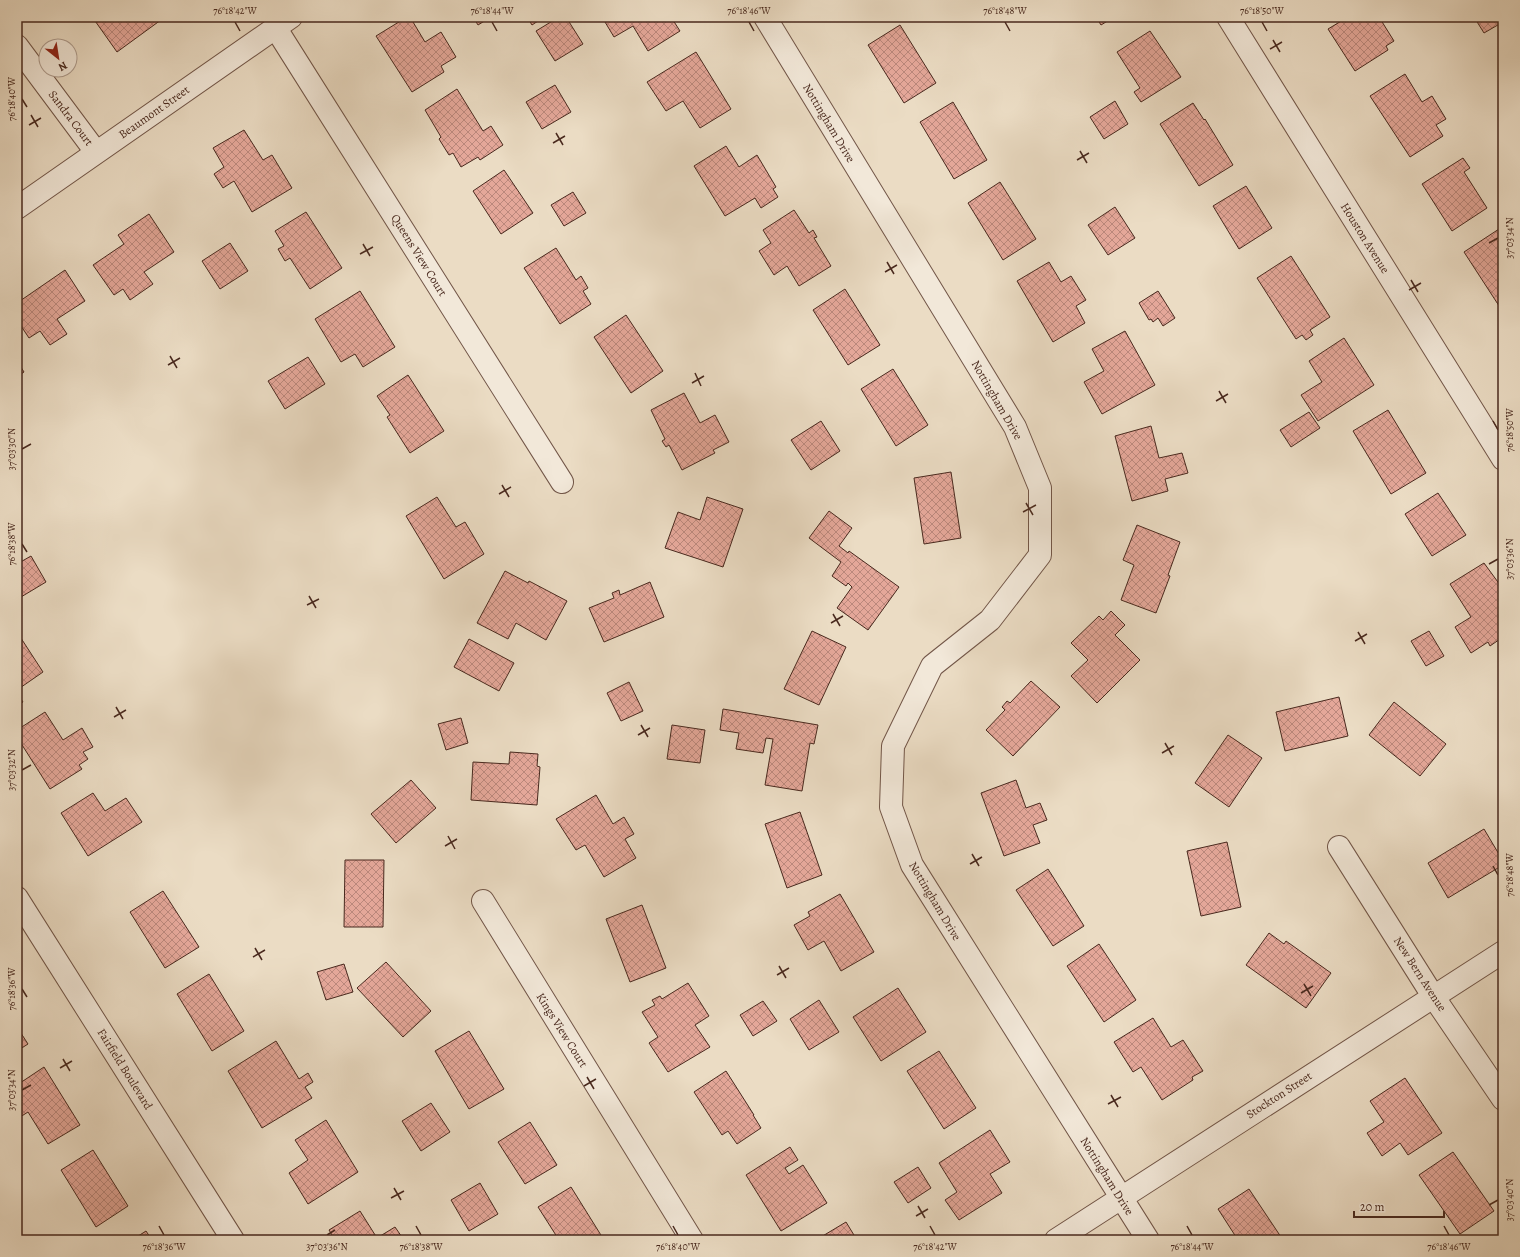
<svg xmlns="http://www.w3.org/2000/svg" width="1520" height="1257" font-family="Alegreya,serif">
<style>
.building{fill:url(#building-cross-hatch);stroke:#49291e}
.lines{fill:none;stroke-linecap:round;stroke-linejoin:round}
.minor-casing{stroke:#725648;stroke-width:24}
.minor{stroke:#f2e8d9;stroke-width:22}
.ticks{fill:none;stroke:#49291e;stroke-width:1.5}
.labels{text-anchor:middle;stroke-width:4;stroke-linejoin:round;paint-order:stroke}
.street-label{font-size:12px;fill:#49291e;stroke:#f2e8d9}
.neatline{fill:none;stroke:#49291e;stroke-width:1.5}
.ticks-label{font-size:10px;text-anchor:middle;fill:#49291e}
</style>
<defs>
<pattern id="building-cross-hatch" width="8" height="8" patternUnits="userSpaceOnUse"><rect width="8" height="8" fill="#e4a799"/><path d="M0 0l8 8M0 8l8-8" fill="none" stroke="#bb887c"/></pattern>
</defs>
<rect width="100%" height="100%" fill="#ebdcc4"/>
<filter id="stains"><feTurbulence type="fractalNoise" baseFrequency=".005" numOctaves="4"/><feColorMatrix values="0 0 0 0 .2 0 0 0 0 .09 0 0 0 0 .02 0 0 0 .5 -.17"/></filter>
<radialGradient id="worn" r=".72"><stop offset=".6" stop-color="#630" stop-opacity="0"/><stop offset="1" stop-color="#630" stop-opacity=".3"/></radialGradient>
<g class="building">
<polygon points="94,17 165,17 117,52 93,18"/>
<polygon points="407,17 410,17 425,42 441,32 456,57 441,66 444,72 412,92 376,36"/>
<polygon points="473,17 491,17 478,25"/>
<polygon points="527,17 544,17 532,25"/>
<polygon points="559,17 566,17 583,44 555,61 536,31"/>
<polygon points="602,17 671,17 680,31 648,51 633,26 614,37"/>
<polygon points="1096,17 1114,17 1101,25"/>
<polygon points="1348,17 1379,17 1394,41 1386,46 1388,50 1355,71 1328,29"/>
<polygon points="1474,17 1503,17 1503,22 1484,33"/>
<polygon points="900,25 936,83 904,103 868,45"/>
<polygon points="1150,31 1181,77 1141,102 1134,92 1140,88 1117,52"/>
<polygon points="696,52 731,109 700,128 683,101 666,111 647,82"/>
<polygon points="1405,74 1422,102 1432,96 1446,119 1436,125 1443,136 1410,157 1370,96"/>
<polygon points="555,85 571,112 542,129 526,102"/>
<polygon points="457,89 483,131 491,126 503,145 480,160 478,157 461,167 453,153 449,155 439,139 441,137 425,110"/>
<polygon points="1115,101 1128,124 1104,139 1090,117"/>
<polygon points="953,102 987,160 954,179 920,122"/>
<polygon points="1193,103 1204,120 1205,119 1233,165 1199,186 1160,124"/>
<polygon points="244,130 263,160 272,155 292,188 252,212 234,181 223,188 214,174 224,167 213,148"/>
<polygon points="726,146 739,167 757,155 776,187 773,189 778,197 761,208 755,198 725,216 694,166"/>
<polygon points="1463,158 1470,168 1464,172 1487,208 1452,231 1422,184"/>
<polygon points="504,170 533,213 501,234 473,191"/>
<polygon points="1000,182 1036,239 1003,260 968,203"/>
<polygon points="1246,186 1272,228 1239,249 1213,206"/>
<polygon points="573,192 586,213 564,226 551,205"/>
<polygon points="1115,207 1135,238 1108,255 1088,225"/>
<polygon points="794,210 809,233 813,230 817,237 814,238 831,266 799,286 787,266 774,275 759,251 771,243 763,230"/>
<polygon points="306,212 342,268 310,289 290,258 285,261 278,249 284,246 275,231"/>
<polygon points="149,214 174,252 144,272 153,284 130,300 123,289 114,295 93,265 124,244 118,235"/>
<polygon points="1499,229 1503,235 1503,312 1464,252"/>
<polygon points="230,243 248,271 220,289 202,261"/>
<polygon points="556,248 576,280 581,276 588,288 583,291 591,304 560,324 524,268"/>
<polygon points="1291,256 1330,317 1310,330 1313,335 1306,340 1302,335 1296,339 1257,278"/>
<polygon points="1049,262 1061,282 1071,276 1086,300 1076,306 1085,323 1053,342 1017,281"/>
<polygon points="65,270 85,301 57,319 67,334 50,345 40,331 29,338 17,320 17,303"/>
<polygon points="845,289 880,345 848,365 813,310"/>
<polygon points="360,291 395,347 363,367 355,354 341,362 315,319"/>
<polygon points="1158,291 1175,318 1163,326 1158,318 1153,322 1151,319 1149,320 1139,303"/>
<polygon points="626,315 663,371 631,393 594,337"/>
<polygon points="1125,331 1155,385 1102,414 1084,382 1104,371 1092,349"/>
<polygon points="1344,338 1374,385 1318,421 1301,395 1322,382 1309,361"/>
<polygon points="308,357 325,384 285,409 268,381"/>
<polygon points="17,361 24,372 17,377"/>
<polygon points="893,369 928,425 896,446 861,389"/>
<polygon points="408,375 444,431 410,453 387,417 390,415 377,396"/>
<polygon points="684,393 700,423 715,415 729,442 713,450 715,453 682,470 669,445 666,447 662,441 665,439 651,410"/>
<polygon points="1388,410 1426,473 1391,494 1353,431"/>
<polygon points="1309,412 1320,428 1291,447 1280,430"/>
<polygon points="821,421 840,451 811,470 791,440"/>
<polygon points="1151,426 1159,458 1182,453 1188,473 1165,479 1168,491 1132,501 1115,436"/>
<polygon points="951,472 961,538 924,544 914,478"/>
<polygon points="1438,493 1466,535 1432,556 1405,514"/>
<polygon points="437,497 456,527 465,522 484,554 444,579 406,516"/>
<polygon points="707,497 743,509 723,567 665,548 678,512 700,520"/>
<polygon points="829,511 852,528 839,546 848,553 849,551 899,587 868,630 837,608 852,587 848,583 846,586 832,576 841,562 809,538"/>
<polygon points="1137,525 1180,542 1168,575 1170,576 1156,613 1121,600 1134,565 1123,560"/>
<polygon points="31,556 46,582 21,597 17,590 17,564"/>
<polygon points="1484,563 1503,589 1503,637 1490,646 1488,642 1471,653 1455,627 1471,617 1450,584"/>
<polygon points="505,571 528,583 529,581 567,601 546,640 516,623 508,639 477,623"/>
<polygon points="650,582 664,617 604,642 589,608 614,598 612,593 619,590 620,595"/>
<polygon points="1111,611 1125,625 1115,635 1140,660 1097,703 1071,676 1088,660 1071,643 1099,616 1103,620"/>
<polygon points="812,631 846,647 819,705 784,689"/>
<polygon points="1429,631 1444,656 1426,666 1411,641"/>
<polygon points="17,632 43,672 17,690"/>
<polygon points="469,639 514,663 499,691 454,667"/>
<polygon points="1031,681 1060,707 1013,756 986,730 1005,710 1002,707 1007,701 1010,703"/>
<polygon points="629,682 643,711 621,721 607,693"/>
<polygon points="17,693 23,702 17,706"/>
<polygon points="1339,697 1348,736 1285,751 1276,712"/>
<polygon points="1394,702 1446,744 1420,776 1369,735"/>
<polygon points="723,709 818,725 814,744 810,743 802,791 765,785 773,739 766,738 763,753 736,749 739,733 720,730"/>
<polygon points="45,712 63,740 82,728 93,747 83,752 88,759 79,765 82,769 50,789 17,737 17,730"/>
<polygon points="461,718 468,743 446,750 438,724"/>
<polygon points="672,725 705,730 700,763 667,759"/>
<polygon points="1228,735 1262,758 1229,807 1195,783"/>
<polygon points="510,752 538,754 537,766 540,767 537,805 471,800 473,762 509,764"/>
<polygon points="411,780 436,808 396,843 371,814"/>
<polygon points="1016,780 1026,808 1040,803 1047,820 1033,825 1040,843 1004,856 981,793"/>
<polygon points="93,793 105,811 126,798 142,822 88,856 61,813"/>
<polygon points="596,795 613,824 624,817 634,834 625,839 636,858 604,877 585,845 576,850 556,819"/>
<polygon points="800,812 822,875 787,888 765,824"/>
<polygon points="1484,829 1503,861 1503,865 1448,898 1428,863"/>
<polygon points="1227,842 1241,907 1201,916 1187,851"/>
<polygon points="345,860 384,860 383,927 344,927"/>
<polygon points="1048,869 1084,926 1053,946 1016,890"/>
<polygon points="163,891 199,947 165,968 130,912"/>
<polygon points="840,894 874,952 841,971 824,941 808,950 794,925 810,916 808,912"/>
<polygon points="642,905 666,968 630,982 606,919"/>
<polygon points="1269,933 1284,944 1286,941 1331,973 1306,1008 1246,965"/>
<polygon points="1099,944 1136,1000 1104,1022 1067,966"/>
<polygon points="386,962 431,1011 403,1037 357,988"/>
<polygon points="344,964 353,992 326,1000 317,972"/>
<polygon points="209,974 244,1031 212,1051 177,994"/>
<polygon points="688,983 709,1016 695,1025 710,1047 668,1072 649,1043 658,1037 642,1012 655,1005 652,1000 660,996 662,999"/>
<polygon points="898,988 926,1032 881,1061 853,1017"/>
<polygon points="819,1000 839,1032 809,1050 790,1019"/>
<polygon points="763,1001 777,1021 753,1036 740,1015"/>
<polygon points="1153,1018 1171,1047 1183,1040 1203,1071 1192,1077 1193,1080 1162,1100 1141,1067 1133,1072 1114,1042"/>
<polygon points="17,1027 28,1044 17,1051"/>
<polygon points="469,1031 504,1089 469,1109 435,1051"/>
<polygon points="276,1041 299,1079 308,1073 313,1082 305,1087 312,1098 262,1128 228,1071"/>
<polygon points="939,1051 976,1108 944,1129 907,1071"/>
<polygon points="44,1067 80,1125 48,1144 28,1112 17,1119 17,1105 22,1101 17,1093 17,1085"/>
<polygon points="726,1071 754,1115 753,1115 761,1128 737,1144 728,1131 722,1135 694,1092"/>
<polygon points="1405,1078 1442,1133 1408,1155 1400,1143 1382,1156 1367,1133 1384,1122 1370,1101"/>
<polygon points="431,1103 450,1132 421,1151 402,1121"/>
<polygon points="326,1120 358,1172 308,1204 289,1173 308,1160 295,1140"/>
<polygon points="530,1122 557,1165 525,1184 498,1142"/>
<polygon points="990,1130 1010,1162 990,1174 1002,1193 959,1220 945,1200 957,1192 939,1163"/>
<polygon points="790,1147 798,1160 785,1168 789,1174 803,1165 827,1203 781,1231 746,1175"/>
<polygon points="93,1150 128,1206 96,1227 61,1170"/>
<polygon points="1453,1152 1494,1211 1460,1234 1419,1175"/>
<polygon points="918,1167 931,1188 908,1203 894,1182"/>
<polygon points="480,1183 498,1214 469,1231 451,1200"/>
<polygon points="571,1187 604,1240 559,1240 538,1207"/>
<polygon points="1249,1189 1283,1240 1238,1240 1218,1209"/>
<polygon points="360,1211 377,1238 395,1227 404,1240 335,1240 329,1230"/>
<polygon points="846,1222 857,1240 816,1240"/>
<polygon points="146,1231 152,1240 132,1240"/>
</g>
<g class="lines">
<defs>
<g id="minor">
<polyline points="765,17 1015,427 1040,488 1040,555 990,620 932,666 893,746 891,807 912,865 1148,1240"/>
<polyline points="1228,17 1503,459"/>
<polyline points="275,27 562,482"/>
<polyline points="17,46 96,152"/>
<polyline points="17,208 291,17"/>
<polyline points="1339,847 1433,996 1503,1099"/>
<polyline points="17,898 233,1240"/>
<polyline points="483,901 692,1240"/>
<polyline points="1056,1240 1503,952"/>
</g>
</defs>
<use href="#minor" class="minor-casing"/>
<use href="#minor" class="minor"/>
</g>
<path class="ticks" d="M 235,22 L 240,31M 492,22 L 497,31M 749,22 L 754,31M 1005,22 L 1010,31M 1262,22 L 1267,31M 1273,40 L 1280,52M 1270,49 L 1282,42M 22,99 L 27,107M 31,115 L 38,127M 29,125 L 41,118M 556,133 L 563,145M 553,143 L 565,136M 1080,151 L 1087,163M 1077,160 L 1089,153M 1489,243 L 1498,238M 363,244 L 370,256M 360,254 L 373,247M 887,262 L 894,274M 885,272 L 897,265M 1411,280 L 1418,292M 1409,290 L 1421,283M 170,356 L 177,368M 168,365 L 180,358M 695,373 L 701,386M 692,383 L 704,376M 1219,391 L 1226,403M 1216,401 L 1228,394M 1493,421 L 1498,430M 22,449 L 31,444M 502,485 L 509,497M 499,494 L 511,487M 1026,503 L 1033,515M 1023,512 L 1036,505M 22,544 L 27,552M 1489,564 L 1498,559M 309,596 L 316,608M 307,605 L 319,599M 833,614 L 840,626M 831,623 L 843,616M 1358,632 L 1365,644M 1355,641 L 1367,634M 116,707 L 123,719M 114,717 L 126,710M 641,725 L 648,737M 638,735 L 650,728M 1165,743 L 1172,755M 1162,753 L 1174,746M 22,770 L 31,765M 448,836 L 455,849M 445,846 L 457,839M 972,854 L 979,866M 970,864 L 982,857M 1493,866 L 1498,875M 255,948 L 262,960M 253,957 L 265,950M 779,966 L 786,978M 777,975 L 789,968M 1304,984 L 1311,996M 22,989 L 27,997M 1301,993 L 1313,986M 63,1059 L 70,1071M 60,1068 L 72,1061M 587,1077 L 594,1089M 584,1086 L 596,1079M 22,1090 L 31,1085M 1111,1095 L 1118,1107M 1108,1104 L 1121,1097M 394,1188 L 401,1200M 391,1198 L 404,1191M 1489,1205 L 1498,1200M 918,1206 L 925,1218M 916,1216 L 928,1209M 159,1226 L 164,1235M 416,1226 L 421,1235M 673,1226 L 678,1235M 930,1226 L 935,1235M 1187,1226 L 1192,1235M 1444,1226 L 1449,1235M 327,1235 L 335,1230"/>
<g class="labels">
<g class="street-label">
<text transform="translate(154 112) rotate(-35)" y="4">Beaumont Street</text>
<text transform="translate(71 118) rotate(53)" y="4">Sandra Court</text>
<text transform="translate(829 123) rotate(59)" y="4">Nottingham Drive</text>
<text transform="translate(1365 238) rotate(58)" y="4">Houston Avenue</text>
<text transform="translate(419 255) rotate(58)" y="4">Queens View Court</text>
<text transform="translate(997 400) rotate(60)" y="4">Nottingham Drive</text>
<text transform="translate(935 901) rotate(59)" y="4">Nottingham Drive</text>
<text transform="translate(1420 974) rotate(57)" y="4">New Bern Avenue</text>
<text transform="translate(562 1030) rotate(58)" y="4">Kings View Court</text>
<text transform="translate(125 1069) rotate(58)" y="4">Fairfield Boulevard</text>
<text transform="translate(1279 1095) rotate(-33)" y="4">Stockton Street</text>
<text transform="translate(1107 1176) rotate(58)" y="4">Nottingham Drive</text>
</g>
</g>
<rect width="1520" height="1257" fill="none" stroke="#ebdcc4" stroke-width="44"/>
<g transform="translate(58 58) rotate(150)"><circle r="19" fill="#f2e8d9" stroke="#ae9c8e"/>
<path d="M0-3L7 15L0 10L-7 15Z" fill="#8f2418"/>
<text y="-6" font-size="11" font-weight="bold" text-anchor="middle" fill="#49291e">N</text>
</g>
<path d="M1354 1211v6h90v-6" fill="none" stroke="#49291e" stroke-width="2"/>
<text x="1360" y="1211" font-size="12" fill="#49291e" stroke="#f2e8d9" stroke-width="3" paint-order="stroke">20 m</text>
<rect x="22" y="22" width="1476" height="1213" class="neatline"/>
<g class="ticks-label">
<text x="235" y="14">76°18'42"W</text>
<text x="492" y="14">76°18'44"W</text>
<text x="749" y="14">76°18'46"W</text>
<text x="1005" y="14">76°18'48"W</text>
<text x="1262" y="14">76°18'50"W</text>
<text transform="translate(11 99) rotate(-90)" y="4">76°18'40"W</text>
<text transform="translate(1509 238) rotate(-90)" y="4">37°03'34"N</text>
<text transform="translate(1509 430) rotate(-90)" y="4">76°18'50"W</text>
<text transform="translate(11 449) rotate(-90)" y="4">37°03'30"N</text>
<text transform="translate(11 544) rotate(-90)" y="4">76°18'38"W</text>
<text transform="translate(1509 559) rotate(-90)" y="4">37°03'36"N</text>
<text transform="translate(11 770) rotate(-90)" y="4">37°03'32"N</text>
<text transform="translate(1509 875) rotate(-90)" y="4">76°18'48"W</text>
<text transform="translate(11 989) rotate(-90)" y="4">76°18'36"W</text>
<text transform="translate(11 1090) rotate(-90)" y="4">37°03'34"N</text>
<text transform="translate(1509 1200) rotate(-90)" y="4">37°03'40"N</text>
<text x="164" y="1250">76°18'36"W</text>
<text x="327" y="1250">37°03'36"N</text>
<text x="421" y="1250">76°18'38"W</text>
<text x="678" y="1250">76°18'40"W</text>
<text x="935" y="1250">76°18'42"W</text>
<text x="1192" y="1250">76°18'44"W</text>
<text x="1449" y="1250">76°18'46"W</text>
</g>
<rect width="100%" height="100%" filter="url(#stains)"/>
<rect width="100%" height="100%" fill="url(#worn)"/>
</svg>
